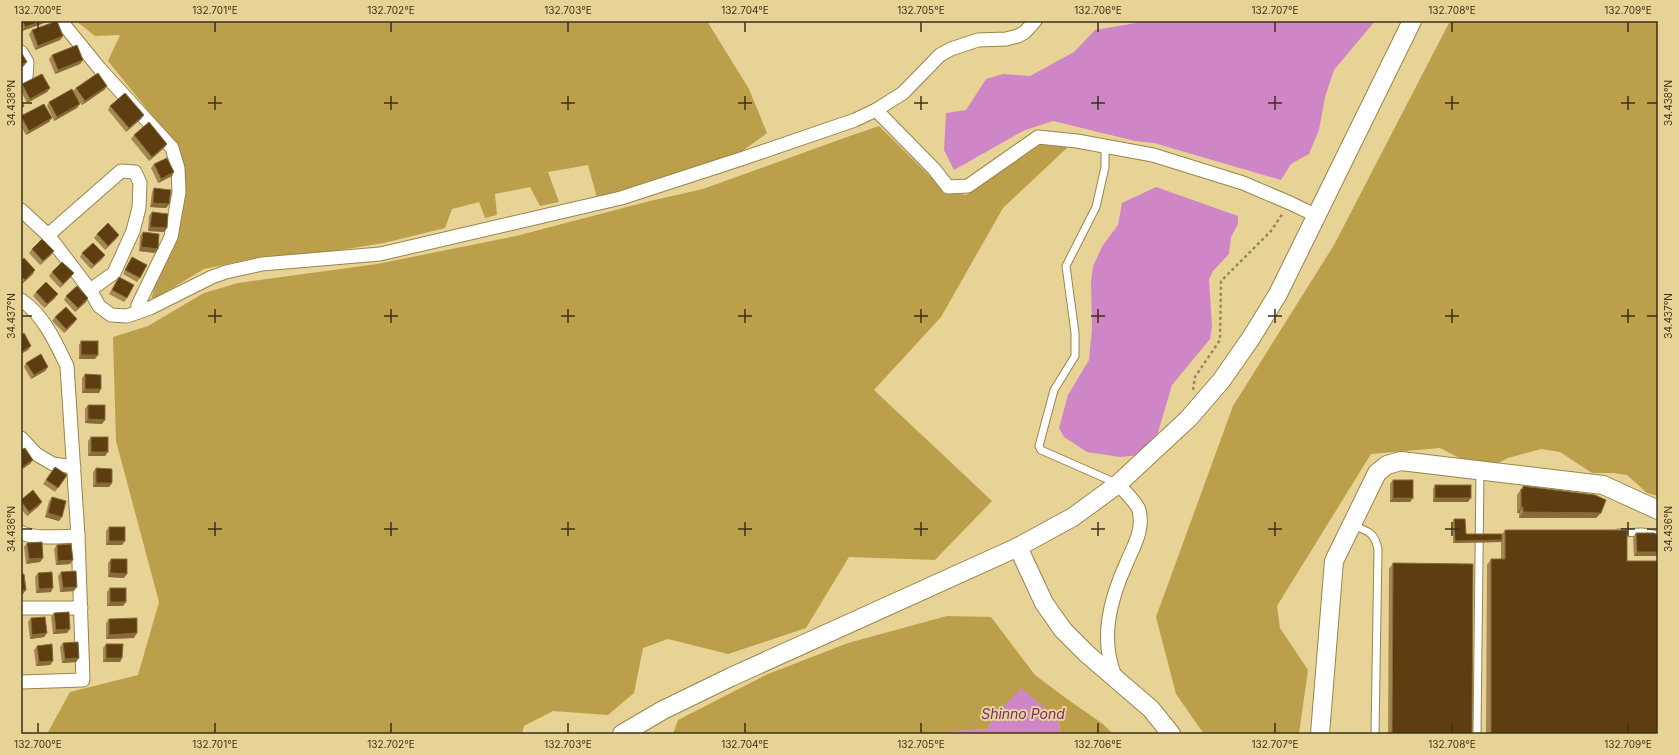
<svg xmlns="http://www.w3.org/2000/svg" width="1679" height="755" font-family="Inter,sans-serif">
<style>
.green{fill:#bb9f4a}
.water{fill:#cf86c7}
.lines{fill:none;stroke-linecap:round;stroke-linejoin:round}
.lane-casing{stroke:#98854b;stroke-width:9}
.street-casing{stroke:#98854b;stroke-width:15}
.secondary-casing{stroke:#98854b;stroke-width:20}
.path{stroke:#97885c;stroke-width:2.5;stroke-dasharray:3 3;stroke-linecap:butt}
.lane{stroke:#fff;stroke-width:7}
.street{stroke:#fff;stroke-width:13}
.secondary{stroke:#fff;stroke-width:18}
.wall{fill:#a38854}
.shaded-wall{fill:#876b39}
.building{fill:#5e3e11;stroke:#876b39}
.ticks{fill:none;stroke:#3a321a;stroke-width:1.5}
.labels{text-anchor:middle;stroke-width:4;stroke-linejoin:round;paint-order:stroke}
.water-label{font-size:14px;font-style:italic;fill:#7e2878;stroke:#e8d397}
.neatline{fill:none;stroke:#3a321a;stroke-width:1.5}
.ticks-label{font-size:10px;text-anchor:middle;fill:#3a321a}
</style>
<rect width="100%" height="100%" fill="#e8d397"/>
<g class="green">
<polygon points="76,21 707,21 749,89 767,133 741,152 597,198 588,165 548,172 559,202 540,206 530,187 495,194 497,215 485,218 479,202 452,209 445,228 384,243 315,254 251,259 204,269 151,301 158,272 175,239 176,145 108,61 120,35 95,36"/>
<polygon points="1450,21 1658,21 1658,496 1647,493 1627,475 1613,473 1592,473 1560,452 1541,449 1508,458 1496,464 1469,463 1440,448 1371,454 1277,606 1280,628 1308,670 1299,734 1204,734 1176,694 1156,617 1233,406 1334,245"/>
<polygon points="879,126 945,191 966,195 1044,142 1068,147 1003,208 941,317 874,390 992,501 935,560 849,557 806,628 728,654 668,639 643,648 634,693 608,715 553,711 524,726 522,734 47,734 70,692 138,675 159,602 116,441 113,337 148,326 204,293 238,283 377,264 516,236 650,201 703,189 847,137"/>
<polygon points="947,616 991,617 1035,675 1067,699 1103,724 1113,734 1061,734 1057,718 997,713 987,729 955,731 941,734 673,734 678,720 768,674 848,643"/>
</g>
<g class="water">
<polygon points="1137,21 1375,21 1334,70 1325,97 1319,130 1309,154 1291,164 1281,180 1154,143 1135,141 1053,121 1023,131 954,170 944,150 946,113 966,110 986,79 1003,74 1030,76 1074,52 1095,30 1136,23"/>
<polygon points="1156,187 1238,216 1238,224 1231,237 1229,254 1213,271 1209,279 1212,327 1210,339 1172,385 1154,446 1141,455 1120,457 1087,452 1064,437 1059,428 1068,395 1089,360 1092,328 1091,282 1093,266 1103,245 1118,225 1122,203"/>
<polygon points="1021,688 1057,718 1061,734 941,734 955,731 987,729 997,713"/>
</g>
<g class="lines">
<defs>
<g id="lane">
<polyline points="1105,146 1105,167 1096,207 1066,266 1075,333 1075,356 1054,390 1039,446 1041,450 1116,483"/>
<path d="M 1353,525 C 1368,532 1374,531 1378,549 L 1375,734"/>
<polyline points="1618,533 1642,532 1658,535"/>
<polyline points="1477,734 1480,471"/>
</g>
<g id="street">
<polyline points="61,21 100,69 172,148 178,168 179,192 171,237 138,305 138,312"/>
<polyline points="21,52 27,62 26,77 21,79"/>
<polyline points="876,110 934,169 948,187 968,186 1038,137 1077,141 1153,155 1243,183 1290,203 1317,216"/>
<polyline points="21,210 48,235 90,290 99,306 111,315 127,316 150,308 212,277 226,272 262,264 380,254 621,198 741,159 855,120 876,110 903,93 940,55 951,49 978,40 1006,39 1018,36 1025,32 1035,21"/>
<polyline points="48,235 121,171 135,172 140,183 139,208 133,231 114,273 90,290"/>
<path d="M 21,300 C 43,314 56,343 67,366 L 78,536 L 83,680 L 21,682"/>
<polyline points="21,438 36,454 53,464 74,467"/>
<path d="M 21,532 C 32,540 64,536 78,536"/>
<polyline points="21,608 81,608"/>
<path d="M 1116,678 C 1099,640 1110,599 1127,562 C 1134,545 1144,530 1139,510 C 1137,503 1123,490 1118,484"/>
</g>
<g id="secondary">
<polyline points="1018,547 1044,603 1063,630 1087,654 1151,709 1171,734"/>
<polyline points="622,734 663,710 731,677 1018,547 1073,517 1118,484 1188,419 1221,381 1251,338 1278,294 1412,21"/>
<polyline points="1320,734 1334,561 1377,473 1387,465 1401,461 1603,485 1658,510"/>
</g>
</defs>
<use href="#lane" class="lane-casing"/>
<use href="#street" class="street-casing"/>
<use href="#secondary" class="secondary-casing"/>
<polyline class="path" points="1193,390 1195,377 1220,340 1221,281 1271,231 1283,213"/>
<use href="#lane" class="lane"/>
<use href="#street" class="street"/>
<use href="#secondary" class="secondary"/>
</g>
<g class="wall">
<polygon points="21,21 48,21 47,22 22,31 21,28"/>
<polygon points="32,30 63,36 60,40 35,50 29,34"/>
<polygon points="52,55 83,60 80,64 55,74 49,59"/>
<polygon points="22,84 50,88 47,92 27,103 21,91 21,86"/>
<polygon points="107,86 104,90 82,105 77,99 77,108 54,121 47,106 49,102 73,91 76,88"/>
<polygon points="110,106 144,115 141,119 126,132 108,110"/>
<polygon points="21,116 49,122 26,135 21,126"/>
<polygon points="134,135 167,144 164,148 149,161 131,139"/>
<polygon points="154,164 172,176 158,183 151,168"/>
<polygon points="154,188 169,204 166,208 150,207 152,192"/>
<polygon points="152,212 164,232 148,231 149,216"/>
<polygon points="143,232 155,253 139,251 140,236"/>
<polygon points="97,234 119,235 116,239 105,250 94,238"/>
<polygon points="32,249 51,255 40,265 29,253"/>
<polygon points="82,253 105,255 102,259 91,269 80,257"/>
<polygon points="132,257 140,278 137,282 123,274"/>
<polygon points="21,261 33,274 22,284 21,283"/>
<polygon points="52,272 71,277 60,288 49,276"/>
<polygon points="119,277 127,298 124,302 109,294"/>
<polygon points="36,292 55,298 44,308 33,296"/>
<polygon points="66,296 86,302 75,312 64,300"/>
<polygon points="55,317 77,319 74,323 64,333 52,321"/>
<polygon points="81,341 95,359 79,359 79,345"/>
<polygon points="26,363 48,367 45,371 31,379 24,367"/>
<polygon points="85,374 99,393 82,393 82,378"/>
<polygon points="88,405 102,424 85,423 85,409"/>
<polygon points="91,437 105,456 88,456 88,441"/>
<polygon points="55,467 67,475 55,492 43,484"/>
<polygon points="96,468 112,483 109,487 93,487 93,472"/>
<polygon points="1393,480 1413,498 1410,502 1390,502 1390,484"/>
<polygon points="1435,485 1468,502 1433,502 1433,489"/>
<polygon points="1523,486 1596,518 1519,518 1519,513 1517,513 1517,495"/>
<polygon points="52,497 59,521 45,517 49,501"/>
<polygon points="21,500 39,506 27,516 21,509"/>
<polygon points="1454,519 1466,534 1502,534 1505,530 1627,561 1658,734 1486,734 1487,565 1491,559 1501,559 1501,542 1453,543 1453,521"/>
<polygon points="109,527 122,545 106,545 106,531"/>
<polygon points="1636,533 1658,535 1658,556 1634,556 1633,537"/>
<polygon points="27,543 43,558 40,562 26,564 24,547"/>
<polygon points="57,545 70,564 56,565 54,549"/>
<polygon points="111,559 124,578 108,577 108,563"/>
<polygon points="1393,563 1472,734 1388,734 1389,569"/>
<polygon points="61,572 74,591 60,592 58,576"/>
<polygon points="38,573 51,592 36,593 35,577"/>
<polygon points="110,588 123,606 107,606 107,592"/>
<polygon points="54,613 67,633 53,634 51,617"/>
<polygon points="31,618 47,633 44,637 30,639 28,622"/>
<polygon points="109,619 134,638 106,639 106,623"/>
<polygon points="63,643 79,658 76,662 62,663 60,647"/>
<polygon points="106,644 122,658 120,662 103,662 103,648"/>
<polygon points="37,646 53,661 50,665 36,666 34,650"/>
</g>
<g class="shaded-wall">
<polygon points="42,21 48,21 47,22 22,31 25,27"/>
<polygon points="63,36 60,40 35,50 38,46"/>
<polygon points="83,60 80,64 55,74 58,70"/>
<polygon points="27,62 24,66 21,68 21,65"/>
<polygon points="107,86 104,90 82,105 85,101"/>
<polygon points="50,88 47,92 27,103 30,99"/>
<polygon points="80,104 77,108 54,121 57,117"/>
<polygon points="144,115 141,119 126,132 129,128"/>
<polygon points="52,118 49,122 26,135 29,131"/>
<polygon points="167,144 164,148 149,161 152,157"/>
<polygon points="174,172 172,176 158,183 161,179"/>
<polygon points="153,203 169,204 166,208 150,207"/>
<polygon points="150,227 167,228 164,232 148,231"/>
<polygon points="119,235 116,239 105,250 108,246"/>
<polygon points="141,247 158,249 155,253 139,251"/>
<polygon points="54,251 51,255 40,265 43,261"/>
<polygon points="105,255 102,259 91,269 94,265"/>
<polygon points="35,270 33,274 22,284 25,280"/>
<polygon points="74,273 71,277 60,288 63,284"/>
<polygon points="58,294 55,298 44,308 47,304"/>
<polygon points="88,298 86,302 75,312 78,308"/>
<polygon points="77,319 74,323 64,333 66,329"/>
<polygon points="31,346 28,350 21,354 21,352"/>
<polygon points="81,355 98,355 95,359 79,359"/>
<polygon points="48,367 45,371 31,379 34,375"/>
<polygon points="85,389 101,389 99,393 82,393"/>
<polygon points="88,419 105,420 102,424 85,423"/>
<polygon points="91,452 108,452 105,456 88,456"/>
<polygon points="33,460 30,464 21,470 21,468"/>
<polygon points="96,483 112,483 109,487 93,487"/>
<polygon points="1393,498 1413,498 1410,502 1390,502"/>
<polygon points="1435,498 1471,498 1468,502 1433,502"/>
<polygon points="42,502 39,506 27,516 29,512"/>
<polygon points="1521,507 1523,507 1519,513 1517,513"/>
<polygon points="1523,512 1601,513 1596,518 1519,518"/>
<polygon points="48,513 62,517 59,521 45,517"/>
<polygon points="1502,540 1501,542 1453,543 1455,541"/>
<polygon points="109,541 125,541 122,545 106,545"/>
<polygon points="1637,552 1658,552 1658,556 1634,556"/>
<polygon points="43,558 40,562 26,564 29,559"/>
<polygon points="73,560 70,564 56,565 58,561"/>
<polygon points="110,573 127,574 124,578 108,577"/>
<polygon points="77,587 74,591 60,592 63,588"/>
<polygon points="53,588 51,592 36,593 39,589"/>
<polygon points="21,590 26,590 23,594 21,594"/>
<polygon points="110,602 126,602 123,606 107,606"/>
<polygon points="70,629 67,633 53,634 56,630"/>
<polygon points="47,633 44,637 30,639 32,635"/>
<polygon points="137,633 134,638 106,639 109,635"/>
<polygon points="79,658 76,662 62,663 65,659"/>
<polygon points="106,658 122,658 120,662 103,662"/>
<polygon points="53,661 50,665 36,666 39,662"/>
</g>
<g class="building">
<polygon points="23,21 42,21 25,27"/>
<polygon points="57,21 63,36 38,46 32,30"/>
<polygon points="77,45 83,60 58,70 52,55"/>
<polygon points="21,52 27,62 21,65"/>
<polygon points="98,73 107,86 85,101 76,88"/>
<polygon points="42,74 50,88 30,99 22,84"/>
<polygon points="72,89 80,104 57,117 49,102"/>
<polygon points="125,93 144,115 129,128 110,106"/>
<polygon points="21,101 24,106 21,108"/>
<polygon points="44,104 52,118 29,131 21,116"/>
<polygon points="149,122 167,144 152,157 134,135"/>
<polygon points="167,158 174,172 161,179 154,164"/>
<polygon points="154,188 171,190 169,204 153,203"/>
<polygon points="152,212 168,214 167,228 150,227"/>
<polygon points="108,223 119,235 108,246 97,234"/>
<polygon points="143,232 159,234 158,249 141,247"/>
<polygon points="42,239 54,251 43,261 32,249"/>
<polygon points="93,243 105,255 94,265 82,253"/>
<polygon points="132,257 147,265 140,278 125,270"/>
<polygon points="24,258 35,270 25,280 21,276 21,261"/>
<polygon points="62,262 74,273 63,284 52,272"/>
<polygon points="119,277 134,285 127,298 112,290"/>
<polygon points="46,282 58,294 47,304 36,292"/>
<polygon points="77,286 88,298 78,308 66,296"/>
<polygon points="66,307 77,319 66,329 55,317"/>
<polygon points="24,333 31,346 21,352 21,335"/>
<rect x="81" y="341" width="17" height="14"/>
<polygon points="41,354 48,367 34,375 26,363"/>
<polygon points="85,374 101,375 101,389 85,389"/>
<polygon points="88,405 105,405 105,420 88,419"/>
<rect x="91" y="437" width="17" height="15"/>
<polygon points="25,448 33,460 21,468 21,450"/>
<polygon points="55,467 67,475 58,488 46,480"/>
<polygon points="96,468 112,469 112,483 96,483"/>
<rect x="1393" y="480" width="20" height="18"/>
<rect x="1435" y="485" width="36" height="13"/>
<polygon points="1523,486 1595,495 1606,500 1601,513 1523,512 1523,507 1521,507 1521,489 1523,489"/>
<polygon points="33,490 42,502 29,512 21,501 21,500"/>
<polygon points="52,497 66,501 62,517 48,513"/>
<polygon points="1454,519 1465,519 1466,534 1502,534 1502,540 1455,541"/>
<rect x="109" y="527" width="16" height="14"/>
<polygon points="1505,530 1627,530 1627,561 1658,561 1658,734 1491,734 1491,559 1505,559"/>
<polygon points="1636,533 1654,533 1658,535 1658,552 1637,552"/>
<polygon points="42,542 43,558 29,559 27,543"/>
<polygon points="71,544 73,560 58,561 57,545"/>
<polygon points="111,559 127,559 127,574 110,573"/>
<polygon points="1393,563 1473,564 1472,734 1392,734"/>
<polygon points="76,571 77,587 63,588 61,572"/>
<polygon points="52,572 53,588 39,589 38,573"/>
<polygon points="21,574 24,574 26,590 21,590"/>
<rect x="110" y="588" width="16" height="14"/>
<polygon points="69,612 70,629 56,630 54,613"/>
<polygon points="45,617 47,633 32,635 31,618"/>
<polygon points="137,618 137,633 109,635 109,619"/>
<polygon points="78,642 79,658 65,659 63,643"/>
<polygon points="52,644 53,661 39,662 37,646"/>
<polygon points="106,644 123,644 122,658 106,658"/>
</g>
<path class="ticks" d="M 38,22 L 38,32M 215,22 L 215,32M 391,22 L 391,32M 568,22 L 568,32M 745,22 L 745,32M 921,22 L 921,32M 1098,22 L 1098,32M 1275,22 L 1275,32M 1452,22 L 1452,32M 1628,22 L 1628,32M 215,96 L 215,110M 391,96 L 391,110M 568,96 L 568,110M 745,96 L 745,110M 921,96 L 921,110M 1098,96 L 1098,110M 1275,96 L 1275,110M 1452,96 L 1452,110M 1628,96 L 1628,110M 22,103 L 32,103M 208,103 L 222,103M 384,103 L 398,103M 561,103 L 575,103M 738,103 L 752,103M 914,103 L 928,103M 1091,103 L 1105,103M 1268,103 L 1282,103M 1445,103 L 1459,103M 1621,103 L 1635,103M 1647,103 L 1657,103M 215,309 L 215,323M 391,309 L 391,323M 568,309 L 568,323M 745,309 L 745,323M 921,309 L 921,323M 1098,309 L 1098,323M 1275,309 L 1275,323M 1452,309 L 1452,323M 1628,309 L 1628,323M 22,316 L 32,316M 208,316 L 222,316M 384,316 L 398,316M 561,316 L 575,316M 738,316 L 752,316M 914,316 L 928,316M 1091,316 L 1105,316M 1268,316 L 1282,316M 1445,316 L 1459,316M 1621,316 L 1635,316M 1647,316 L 1657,316M 215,522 L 215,536M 391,522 L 391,536M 568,522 L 568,536M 745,522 L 745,536M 921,522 L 921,536M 1098,522 L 1098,536M 1275,522 L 1275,536M 1452,522 L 1452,536M 1628,522 L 1628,536M 22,529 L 32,529M 208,529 L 222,529M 384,529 L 398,529M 561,529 L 575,529M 738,529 L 752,529M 914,529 L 928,529M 1091,529 L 1105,529M 1268,529 L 1282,529M 1445,529 L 1459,529M 1621,529 L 1635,529M 1647,529 L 1657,529M 38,723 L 38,733M 215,723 L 215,733M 391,723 L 391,733M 568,723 L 568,733M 745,723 L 745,733M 921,723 L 921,733M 1098,723 L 1098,733M 1275,723 L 1275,733M 1452,723 L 1452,733M 1628,723 L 1628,733"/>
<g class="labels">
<g class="water-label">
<text x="1023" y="719">Shinno Pond</text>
</g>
</g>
<rect width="1679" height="755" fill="none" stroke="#e8d397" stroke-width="44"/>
<rect x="22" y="22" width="1635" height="711" class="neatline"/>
<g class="ticks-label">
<text x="38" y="14">132.700°E</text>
<text x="215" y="14">132.701°E</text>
<text x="391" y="14">132.702°E</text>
<text x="568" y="14">132.703°E</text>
<text x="745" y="14">132.704°E</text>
<text x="921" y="14">132.705°E</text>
<text x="1098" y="14">132.706°E</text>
<text x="1275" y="14">132.707°E</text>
<text x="1452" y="14">132.708°E</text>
<text x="1628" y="14">132.709°E</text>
<text transform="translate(11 103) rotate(-90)" y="4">34.438°N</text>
<text transform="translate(1668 103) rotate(-90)" y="4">34.438°N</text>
<text transform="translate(11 316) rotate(-90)" y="4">34.437°N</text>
<text transform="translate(1668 316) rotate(-90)" y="4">34.437°N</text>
<text transform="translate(11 529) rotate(-90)" y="4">34.436°N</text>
<text transform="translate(1668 529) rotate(-90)" y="4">34.436°N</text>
<text x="38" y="748">132.700°E</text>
<text x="215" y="748">132.701°E</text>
<text x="391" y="748">132.702°E</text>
<text x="568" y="748">132.703°E</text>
<text x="745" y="748">132.704°E</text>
<text x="921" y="748">132.705°E</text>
<text x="1098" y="748">132.706°E</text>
<text x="1275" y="748">132.707°E</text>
<text x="1452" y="748">132.708°E</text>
<text x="1628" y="748">132.709°E</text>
</g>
</svg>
